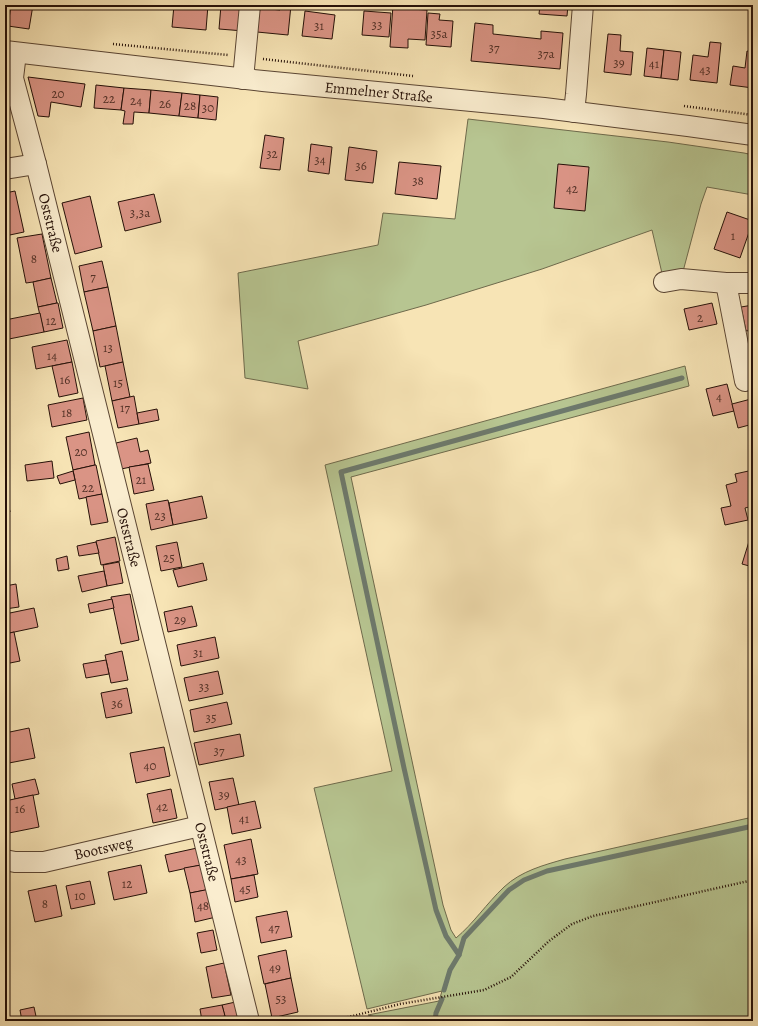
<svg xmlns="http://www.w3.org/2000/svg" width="758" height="1026" font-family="Alegreya,serif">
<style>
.green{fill:#b7c591;stroke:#6e6a4c}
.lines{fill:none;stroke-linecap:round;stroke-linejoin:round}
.stream{stroke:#6d796c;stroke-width:5}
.building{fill:#da9485;stroke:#251008}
.minor-casing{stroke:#5a4533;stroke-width:22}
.path{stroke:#251008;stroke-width:2.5;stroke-dasharray:1 2;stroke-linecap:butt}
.minor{stroke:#faedcf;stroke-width:20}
.labels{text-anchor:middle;stroke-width:4;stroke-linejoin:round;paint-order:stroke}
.number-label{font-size:13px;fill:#523127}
.street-label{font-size:15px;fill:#251008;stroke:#faedcf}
</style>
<rect width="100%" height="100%" fill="#f7e4b5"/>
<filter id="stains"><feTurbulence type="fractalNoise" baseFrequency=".005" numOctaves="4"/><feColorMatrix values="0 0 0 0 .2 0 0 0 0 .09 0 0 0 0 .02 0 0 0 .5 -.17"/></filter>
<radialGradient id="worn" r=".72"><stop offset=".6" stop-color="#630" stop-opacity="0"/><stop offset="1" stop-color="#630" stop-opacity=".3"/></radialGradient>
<g class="green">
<polygon points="468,119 668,142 744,153 753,155 753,195 707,187 701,204 681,279 664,282 652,230 542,269 426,305 298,341 308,389 245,378 238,273 378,245 383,213 455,219"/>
<path d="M 685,366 L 689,386 L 351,477 L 443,905 L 451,930 L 456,938 C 473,924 487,903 504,887 C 521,871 544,865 565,859 L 753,817 L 753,1021 L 390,1021 L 368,1015 L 439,1001 L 442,991 L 367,1009 L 314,788 L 392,771 L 325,465 Z"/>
</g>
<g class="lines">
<g class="stream">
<polyline points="459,955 446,936 436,910 404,768 341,472 682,378"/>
<polyline points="444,990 450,970 459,955 464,938 509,890 524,880 547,871 753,826"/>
<polyline points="435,1021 436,1013 442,999"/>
</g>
</g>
<g class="building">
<polygon points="5,5 11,5 8,26 5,25"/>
<polygon points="11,5 33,5 29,29 8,26"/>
<polygon points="174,5 208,5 206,30 172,27"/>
<polygon points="221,5 229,6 229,5 239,5 239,6 246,7 244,31 219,29"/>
<polygon points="281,5 291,5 288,35 257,32 260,8 280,10"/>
<polygon points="393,5 411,5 410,9 427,10 425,40 408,39 408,48 390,47"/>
<polygon points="540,5 568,5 567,16 539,14"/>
<polygon points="305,11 335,15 332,39 302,36"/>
<polygon points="364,11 391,13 389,37 362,35"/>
<polygon points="428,13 440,14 439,20 453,21 451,47 426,45"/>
<polygon points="475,23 493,25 493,34 541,39 541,31 563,33 560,69 471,61"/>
<polygon points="608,34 621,35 620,51 633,52 631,75 604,72"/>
<polygon points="710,42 721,43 717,83 690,80 693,55 708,57"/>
<polygon points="647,48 664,50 661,78 644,76"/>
<polygon points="664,50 681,52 678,80 661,78"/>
<polygon points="747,51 753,52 753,88 730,85 733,66 745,68"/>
<polygon points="28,77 85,84 81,107 51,102 49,117 38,116"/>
<polygon points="96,85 124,88 121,110 94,108"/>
<polygon points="124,88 151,90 149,113 134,112 133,124 123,124 125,111 121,110"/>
<polygon points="151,90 182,93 179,116 149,113"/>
<polygon points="182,93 200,95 198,118 179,116"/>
<polygon points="200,95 218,97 216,120 198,118"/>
<polygon points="265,135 284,138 280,170 260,168"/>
<polygon points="311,144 332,147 329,174 308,171"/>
<polygon points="349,147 377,151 373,183 345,180"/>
<polygon points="399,162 441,166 437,199 395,194"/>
<polygon points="558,164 589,167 585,211 554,208"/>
<polygon points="15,191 24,232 5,236 5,193"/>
<polygon points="154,194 161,222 125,231 118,202"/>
<polygon points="90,196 102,247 75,254 62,203"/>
<polygon points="727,212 753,221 740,258 714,249"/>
<polygon points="42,234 51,278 33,282 26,283 17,238"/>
<polygon points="102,261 108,287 84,292 79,266"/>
<polygon points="51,278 57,303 38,307 33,282"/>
<polygon points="108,287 116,326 93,331 84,292"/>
<polygon points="57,303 58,303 63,328 44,332 38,307"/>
<polygon points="712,303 717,324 689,330 684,309"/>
<polygon points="753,305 753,330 746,331 741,307"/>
<polygon points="40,313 44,332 9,339 5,320"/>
<polygon points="116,326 123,362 100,367 93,331"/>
<polygon points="67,340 72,362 36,369 32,347"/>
<polygon points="72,362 78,393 59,397 52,366"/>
<polygon points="123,362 130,397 112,401 105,366"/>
<polygon points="727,384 734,411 713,416 706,389"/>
<polygon points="134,396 139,424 118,428 112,401"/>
<polygon points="83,398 87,420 52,427 48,405"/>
<polygon points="751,399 753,409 753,424 738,428 732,404"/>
<polygon points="157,409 159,420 139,424 137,413"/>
<polygon points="89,432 95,465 73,470 66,437"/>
<polygon points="137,438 140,452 148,450 151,463 121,469 116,443"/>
<polygon points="52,461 54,478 27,481 25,465"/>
<polygon points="148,464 154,490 134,494 129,467"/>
<polygon points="95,465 96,465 102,494 79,499 73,470"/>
<polygon points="753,470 753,506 745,508 748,520 725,525 721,508 731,506 726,485 737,482 735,474"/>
<polygon points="73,471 75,480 60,484 57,476"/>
<polygon points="5,491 6,491 10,512 5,513"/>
<polygon points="102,494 108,522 91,525 86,497"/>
<polygon points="202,496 207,518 173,525 169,503"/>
<polygon points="168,500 173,525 151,530 146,504"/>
<polygon points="751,535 753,536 753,567 742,564"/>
<polygon points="115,537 120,561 101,565 96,541"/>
<polygon points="96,542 99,553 79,556 77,546"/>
<polygon points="177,542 182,567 161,571 156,546"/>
<polygon points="67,556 69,569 58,571 56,559"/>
<polygon points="119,562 123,583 107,586 103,565"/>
<polygon points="203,563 207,580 178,587 173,570"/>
<polygon points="104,571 107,586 82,592 78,576"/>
<polygon points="16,584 19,607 5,609 5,586"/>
<polygon points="130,594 139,640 121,644 111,597"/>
<polygon points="112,599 114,608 90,613 88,604"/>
<polygon points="192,606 197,626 168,632 164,612"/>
<polygon points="34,608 38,627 5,634 5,614"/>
<polygon points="14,632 20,661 5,664 5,634"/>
<polygon points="215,637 219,658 181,666 177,645"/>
<polygon points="122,651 128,680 111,683 105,655"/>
<polygon points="106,660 109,674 86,678 83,664"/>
<polygon points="218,671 223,694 189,701 184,678"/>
<polygon points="127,688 132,713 106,718 101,693"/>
<polygon points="227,702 232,724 194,732 190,710"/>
<polygon points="29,728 35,758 9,763 5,746 5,733"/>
<polygon points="240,734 244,756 199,765 194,743"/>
<polygon points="164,747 170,776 136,783 130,753"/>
<polygon points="233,778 239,805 215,810 209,782"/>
<polygon points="35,779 39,794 15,799 12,784"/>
<polygon points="171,789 177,818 153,823 147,794"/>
<polygon points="33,795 39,827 9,833 5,815 5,801"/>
<polygon points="255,801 261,828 232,834 227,807"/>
<polygon points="251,839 258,874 231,879 224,845"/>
<polygon points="197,848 201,865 169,872 165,855"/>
<polygon points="141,865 147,893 114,900 108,872"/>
<polygon points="201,865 206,890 190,893 184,868"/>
<polygon points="254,875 258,897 235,902 231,879"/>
<polygon points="90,881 95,904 71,909 66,886"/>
<polygon points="56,885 62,916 35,922 28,891"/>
<polygon points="210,889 216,917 195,922 190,893"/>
<polygon points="287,911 292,937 261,943 256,917"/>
<polygon points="213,930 217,950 201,953 197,933"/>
<polygon points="286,950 291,978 264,984 258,956"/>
<polygon points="224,963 231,995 212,998 206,967"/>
<polygon points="291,978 298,1012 272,1018 265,984"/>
<polygon points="240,1001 244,1021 226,1021 222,1005"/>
<polygon points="222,1005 225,1016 202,1021 200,1009"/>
<polygon points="34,1007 37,1021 22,1021 20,1010"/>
</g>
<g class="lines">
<defs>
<g id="minor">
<path id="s1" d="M 5,51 L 263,81 L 544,108 L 688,126 L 753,135"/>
<path id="s2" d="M 16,53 L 13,78 L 36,164 L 249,1021"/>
<polyline points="243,79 250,5"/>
<polyline points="574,112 576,94 583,5"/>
<polyline points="5,169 36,164"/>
<polyline points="664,282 681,279 726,283 752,283"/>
<polyline points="726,283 745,381"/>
<path id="s3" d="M 5,860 L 15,862 L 44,862 L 200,826"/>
</g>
</defs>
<use href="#minor" class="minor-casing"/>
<g class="path">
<polyline points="113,44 228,55"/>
<polyline points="263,59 413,76"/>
<polyline points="684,106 753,115"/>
<polyline points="333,1021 400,1004 484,990 511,977 549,941 572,924 593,916 753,880"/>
</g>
<use href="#minor" class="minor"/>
</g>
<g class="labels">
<g class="number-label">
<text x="377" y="29">33</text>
<text x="319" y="30">31</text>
<text x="439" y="38">35a</text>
<text x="494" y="52">37</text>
<text x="546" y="58">37a</text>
<text x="619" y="67">39</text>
<text x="654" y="68">41</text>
<text x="705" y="74">43</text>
<text x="58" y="98">20</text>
<text x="109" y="103">22</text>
<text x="136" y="105">24</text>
<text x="165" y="108">26</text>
<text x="190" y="110">28</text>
<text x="208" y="112">30</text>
<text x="272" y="158">32</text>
<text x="320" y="164">34</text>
<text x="361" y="170">36</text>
<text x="418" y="185">38</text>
<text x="572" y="193">42</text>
<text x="140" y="217">3,3a</text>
<text x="733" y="240">1</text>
<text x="34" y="263">8</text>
<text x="93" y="281">7</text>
<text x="700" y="322">2</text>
<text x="51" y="325">12</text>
<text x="108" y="352">13</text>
<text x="52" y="360">14</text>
<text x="65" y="384">16</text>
<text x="118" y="387">15</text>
<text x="719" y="401">4</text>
<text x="125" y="412">17</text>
<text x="67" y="417">18</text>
<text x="81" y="456">20</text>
<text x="141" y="484">21</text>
<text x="88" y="492">22</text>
<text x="160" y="520">23</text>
<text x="169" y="562">25</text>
<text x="180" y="624">29</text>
<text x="198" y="657">31</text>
<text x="204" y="691">33</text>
<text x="117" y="708">36</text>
<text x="211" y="722">35</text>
<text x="219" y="755">37</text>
<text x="150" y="770">40</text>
<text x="224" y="799">39</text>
<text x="162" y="811">42</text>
<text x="20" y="813">16</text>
<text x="244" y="823">41</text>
<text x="241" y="864">43</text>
<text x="127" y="888">12</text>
<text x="245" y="893">45</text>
<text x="80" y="900">10</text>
<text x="45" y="908">8</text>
<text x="203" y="910">48</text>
<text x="274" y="932">47</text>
<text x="275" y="972">49</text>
<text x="281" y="1003">53</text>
</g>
<g class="street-label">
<text dy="5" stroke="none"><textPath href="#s1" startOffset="376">Emmelner Straße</textPath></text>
<text dy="5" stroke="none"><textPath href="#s2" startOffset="175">Oststraße</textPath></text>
<text dy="5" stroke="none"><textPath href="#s2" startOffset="499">Oststraße</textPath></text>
<text dy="5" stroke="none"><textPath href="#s3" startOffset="100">Bootsweg</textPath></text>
<text dy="5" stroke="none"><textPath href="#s2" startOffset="823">Oststraße</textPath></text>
</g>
</g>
<rect width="758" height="1026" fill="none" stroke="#f7e4b5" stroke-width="20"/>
<rect x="6" y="6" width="746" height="1014" fill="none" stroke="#251008" stroke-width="2"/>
<rect x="10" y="10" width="738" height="1006" fill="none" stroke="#251008"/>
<rect width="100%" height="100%" filter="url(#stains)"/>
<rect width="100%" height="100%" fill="url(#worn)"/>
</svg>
